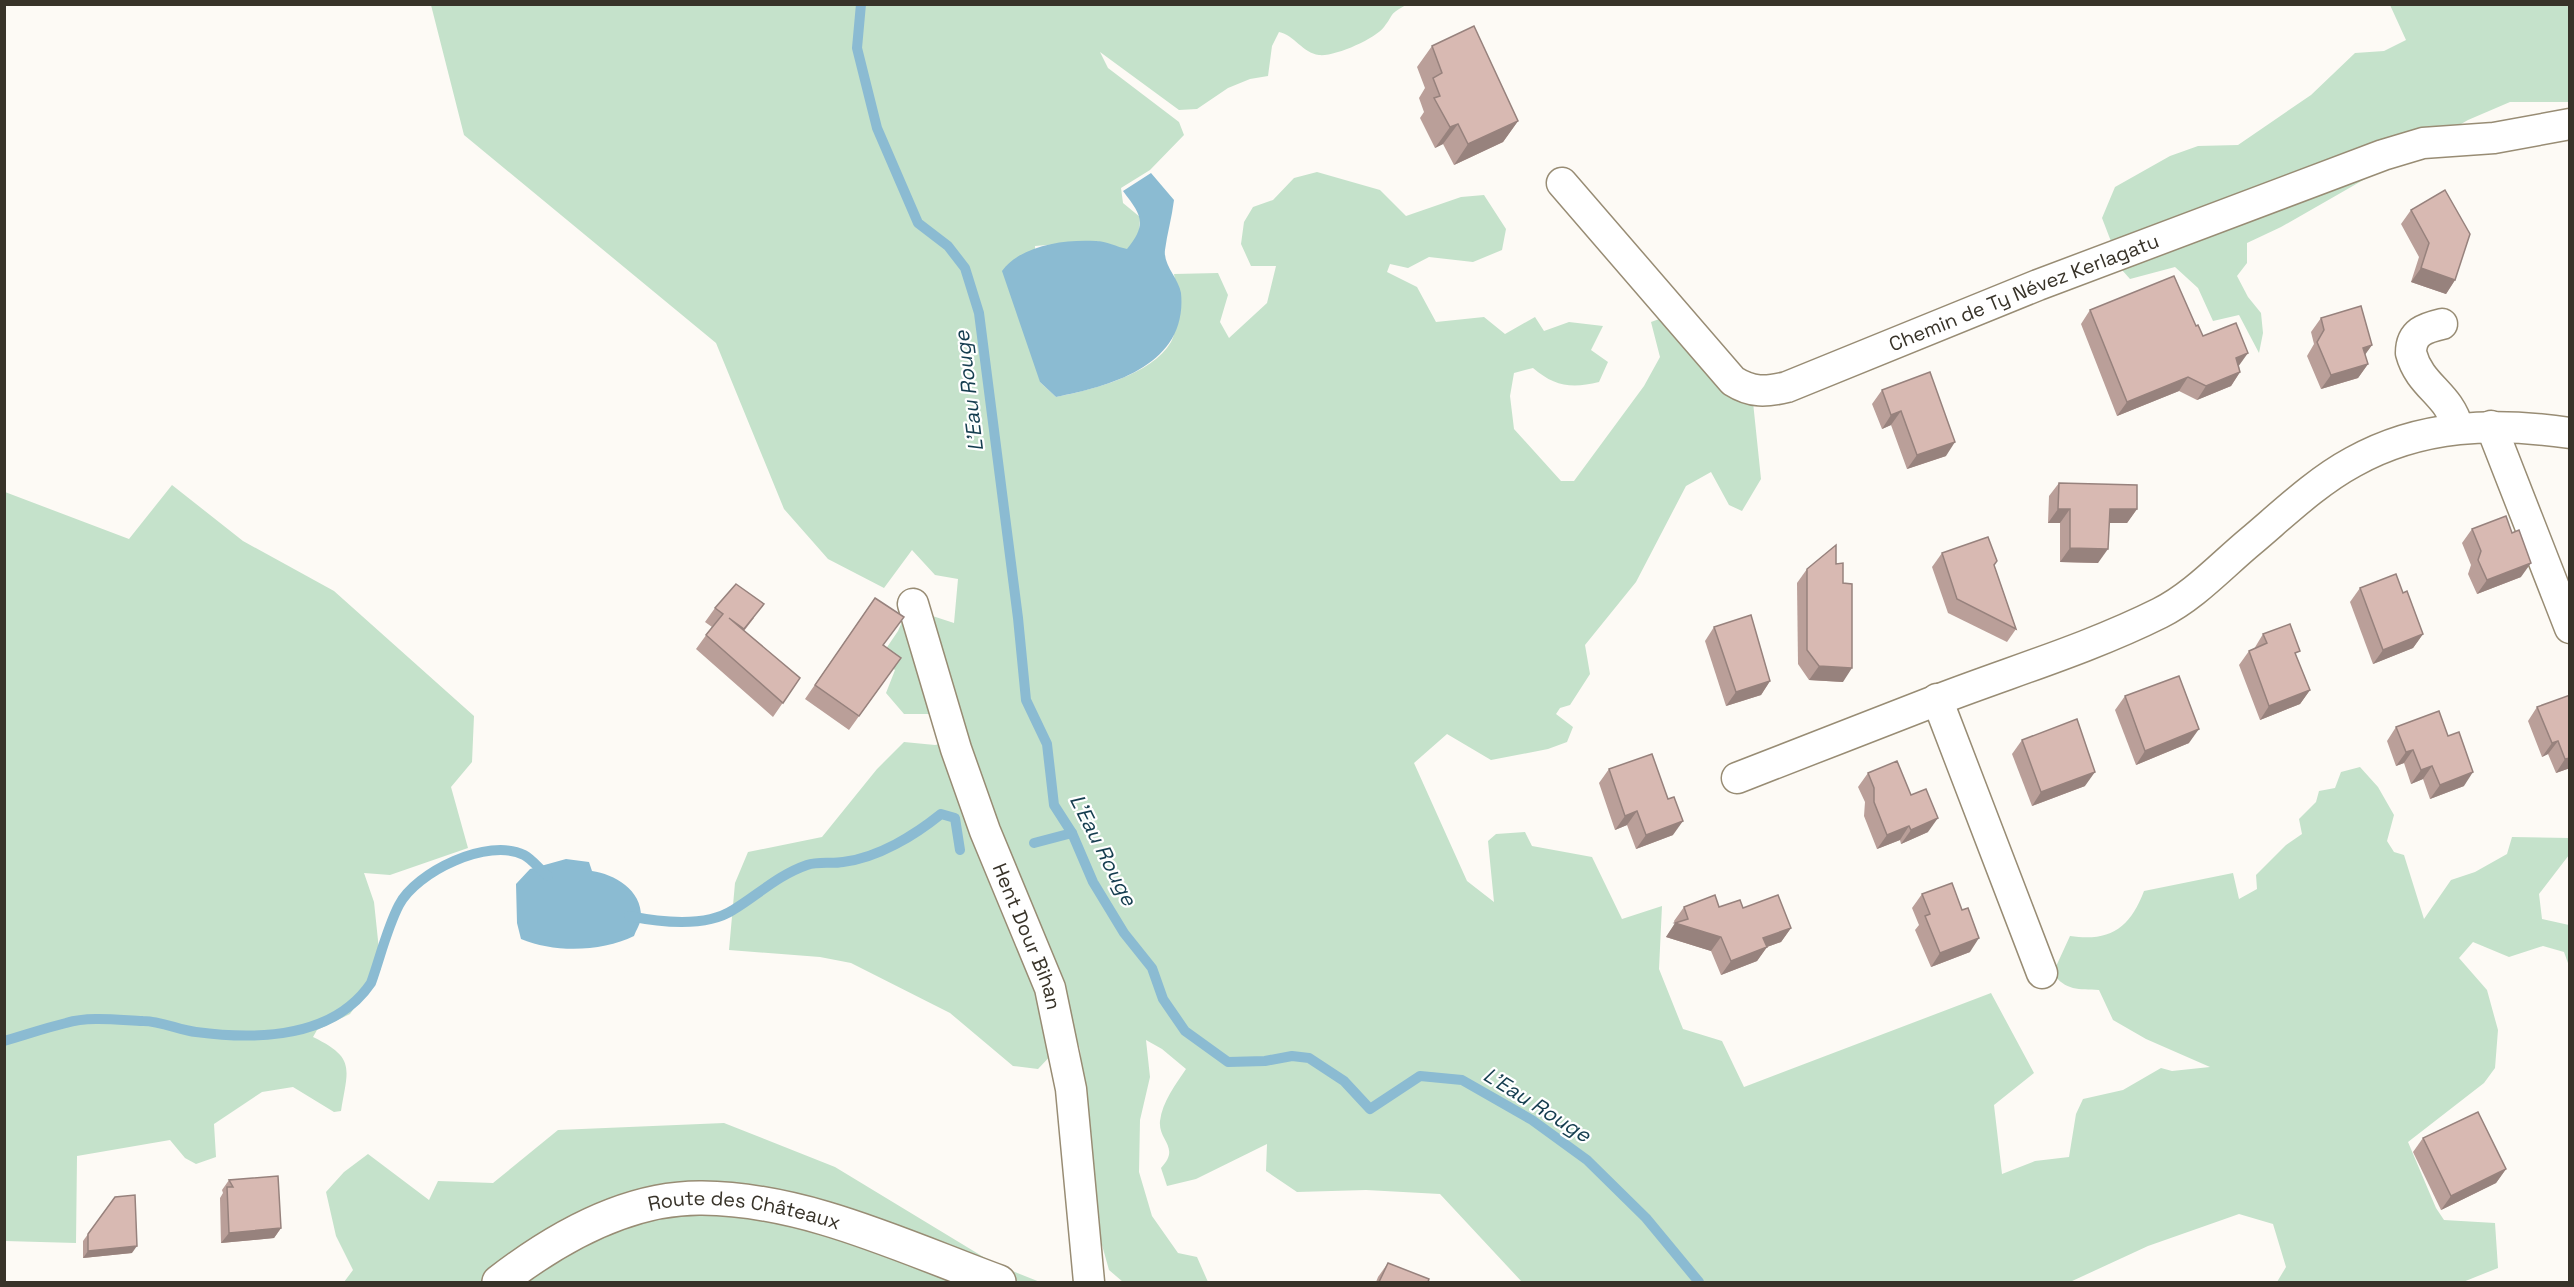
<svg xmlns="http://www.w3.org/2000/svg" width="2574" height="1287" font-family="'Space Grotesk',sans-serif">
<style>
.green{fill:#c5e2cb}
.water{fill:#8bbbd2}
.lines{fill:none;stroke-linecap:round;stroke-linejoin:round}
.stream{stroke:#8bbbd2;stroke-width:10}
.street-casing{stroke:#988c74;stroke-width:33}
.secondary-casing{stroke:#988c74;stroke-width:36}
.street{stroke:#fff;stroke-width:30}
.secondary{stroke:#fff;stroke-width:33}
.wall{fill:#ba9f99}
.shaded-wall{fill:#97827d}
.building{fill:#d8b9b2;stroke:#97827d;stroke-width:1.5}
.labels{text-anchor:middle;stroke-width:4.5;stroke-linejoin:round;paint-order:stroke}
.street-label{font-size:20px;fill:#383329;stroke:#fff}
.water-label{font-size:21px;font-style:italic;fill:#153d4f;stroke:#fff}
</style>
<rect width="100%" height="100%" fill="#fdfaf5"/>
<g class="green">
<path d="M 431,5 L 1406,5 C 1388,15 1395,13 1384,27 C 1375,39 1334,57 1319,55 C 1303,53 1294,35 1279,32 L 1272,46 L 1268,76 L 1250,79 L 1228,88 L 1197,109 L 1179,110 L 1100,52 L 1108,68 L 1179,122 L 1184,135 L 1150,170 L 1121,188 L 1123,203 L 1140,217 L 1139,234 L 1128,251 L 1097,241 L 1035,246 L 1040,382 L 1056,397 C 1091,390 1152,375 1171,342 C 1179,329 1177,289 1174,274 L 1218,273 L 1228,295 L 1220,322 L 1229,338 L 1267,303 L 1276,266 L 1251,266 L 1241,244 L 1244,222 L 1253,207 L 1273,200 L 1294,178 L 1317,172 L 1380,190 L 1406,216 L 1461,197 L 1484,195 L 1506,229 L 1502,250 L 1473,262 L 1429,257 L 1408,268 L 1390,264 L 1387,272 L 1417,287 L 1436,322 L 1484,317 L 1505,334 L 1535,317 L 1544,331 L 1569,322 L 1603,326 L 1591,350 L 1608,362 L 1599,382 C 1571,389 1554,386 1533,368 L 1514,373 L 1510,396 L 1514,429 L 1561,481 L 1574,481 L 1644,386 L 1660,357 L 1651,322 L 1662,318 L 1753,402 L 1761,479 L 1742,511 L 1729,505 L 1711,472 L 1686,486 L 1636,582 L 1585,645 L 1590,674 L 1570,705 L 1560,708 L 1556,714 L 1573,727 L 1567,742 L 1548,749 L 1491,760 L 1447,734 L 1414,763 L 1467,881 L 1494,902 L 1488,841 L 1496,834 L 1525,832 L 1532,846 L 1592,857 L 1622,919 L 1662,906 L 1659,969 L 1683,1029 L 1722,1041 L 1744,1087 L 1991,993 L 2034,1073 L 1994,1105 L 2002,1174 L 2035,1161 L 2069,1157 L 2076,1114 L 2083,1099 L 2123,1090 L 2161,1068 L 2172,1071 L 2210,1067 L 2146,1039 L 2113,1020 L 2099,990 C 2079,989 2065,991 2053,973 L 2070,936 C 2110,942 2130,928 2144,891 L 2233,873 L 2239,899 L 2257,889 L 2256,875 L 2286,845 L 2302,834 L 2299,819 L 2316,802 L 2319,791 L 2335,788 L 2341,772 L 2360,767 L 2378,787 L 2394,815 L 2387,841 L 2394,852 L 2404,855 L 2424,919 L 2451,880 L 2475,872 L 2507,854 L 2512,837 L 2569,838 L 2569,855 L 2539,894 L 2542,919 L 2569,925 L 2569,966 L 2564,952 L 2543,946 L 2509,957 L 2473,942 L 2459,958 L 2487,990 L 2498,1030 L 2495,1068 L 2484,1083 L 2408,1142 L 2436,1208 L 2444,1220 L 2495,1223 L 2498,1268 L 2463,1282 L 2277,1282 L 2286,1267 L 2273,1224 L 2239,1214 L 2148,1246 L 2070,1282 L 1522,1282 L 1440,1194 L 1366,1190 L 1297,1192 L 1266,1171 L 1267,1144 L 1196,1179 L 1167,1186 L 1161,1168 C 1181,1147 1158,1141 1160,1121 C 1162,1102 1176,1084 1186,1069 L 1162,1049 L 1146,1040 L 1150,1077 L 1140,1120 L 1139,1172 L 1152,1216 L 1178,1253 L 1197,1257 L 1208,1282 L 1123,1282 L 1109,1270 L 1095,1220 L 1080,1049 L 1070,1021 L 1056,1050 L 1038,1069 L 1013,1066 L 950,1013 L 851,963 L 820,957 L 729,950 L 735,883 L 748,852 L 822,837 L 877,769 L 904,742 L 935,745 L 946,743 L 943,714 L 904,714 L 886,693 L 895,670 L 879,659 L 898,631 L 908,608 L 954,623 L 958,579 L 935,575 L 912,550 L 884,588 L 828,559 L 784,509 L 716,343 L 464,135 Z"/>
<polygon points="2390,5 2569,5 2569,102 2510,102 2468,120 2281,227 2247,243 2247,263 2237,276 2248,297 2261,313 2263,333 2259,353 2239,315 2213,321 2198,288 2175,267 2130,279 2122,270 2102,218 2115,187 2170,156 2198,146 2238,145 2311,95 2355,53 2384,51 2406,40"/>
<path d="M 172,485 L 243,541 L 334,591 L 474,716 L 472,762 L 451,787 L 468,848 L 390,875 L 364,873 L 374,902 L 381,969 L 350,1014 L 317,1030 L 313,1037 C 356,1058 348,1068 341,1111 L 334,1112 L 293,1087 L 262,1092 L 214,1124 L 216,1157 L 196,1164 L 185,1158 L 170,1140 L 77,1156 L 76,1243 L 5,1241 L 5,492 L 129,539 Z"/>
<polygon points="724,1123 835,1167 995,1264 1040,1282 344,1282 353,1270 336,1236 326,1192 344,1172 368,1154 429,1200 438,1181 493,1183 558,1130"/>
</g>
<g class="water">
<path d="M 1151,173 L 1174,200 C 1172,217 1167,234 1165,250 C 1163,265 1179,279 1181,293 C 1188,365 1112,386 1056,397 L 1040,382 L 1002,271 C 1021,245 1065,239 1096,241 C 1106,241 1117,247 1127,249 C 1148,223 1141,215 1123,191 Z"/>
<path d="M 566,859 L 589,862 L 592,871 C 614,874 642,890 641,917 C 641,923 636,930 634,936 C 602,952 554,953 521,939 L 517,923 L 516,884 L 530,869 Z"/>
</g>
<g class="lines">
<g class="stream">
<polyline points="861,4 857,48 877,128 918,223 948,246 965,268 979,313 1018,618 1026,700 1047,744 1054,805 1072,833 1093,882 1124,933 1152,968 1163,999 1185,1031 1228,1062 1265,1061 1292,1056 1309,1058 1344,1081 1370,1109 1420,1076 1462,1080 1532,1120 1587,1160 1646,1218 1699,1282"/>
<polyline points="1034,843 1072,833"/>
<path d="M 629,916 C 659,922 705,928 733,910 C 758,895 778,875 807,865 C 818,861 832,864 843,862 C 878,858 915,835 941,814 L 955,818 L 960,850"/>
<path d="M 4,1041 C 25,1035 45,1028 66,1023 C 88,1016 119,1020 143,1021 C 161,1021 179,1030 196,1032 C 256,1040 333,1039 371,983 C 380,958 387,928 399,905 C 416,872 488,837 524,855 C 532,859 540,870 548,876"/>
</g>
<defs>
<g id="street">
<path id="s1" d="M 1562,183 L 1733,381 C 1752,393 1766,392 1787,387 L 2038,285 L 2383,155 L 2423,143 L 2494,138 L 2570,124"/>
<path d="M 2442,324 C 2425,328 2411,332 2411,353 C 2420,387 2449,393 2458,428"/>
<polyline points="2491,426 2570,628"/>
<path id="s2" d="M 913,604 L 956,749 L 985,831 L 1050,988 L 1071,1089 L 1089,1282"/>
<polyline points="1937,699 2042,973"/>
<path d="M 1737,778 C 1805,752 1872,725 1940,699 C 2013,671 2090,648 2160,613 C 2194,596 2222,565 2251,541 C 2283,514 2316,482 2353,462 C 2421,424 2495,422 2570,433"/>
</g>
<g id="secondary">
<path id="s3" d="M 499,1282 C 556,1238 628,1197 702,1198 C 805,1199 904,1247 999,1282"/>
</g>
</defs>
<use href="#street" class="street-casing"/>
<use href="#secondary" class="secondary-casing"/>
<use href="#street" class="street"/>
<use href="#secondary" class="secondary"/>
</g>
<g class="wall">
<polygon points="1432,46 1518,121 1503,142 1454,165 1443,144 1435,148 1420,118 1424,112 1419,98 1425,88 1417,67"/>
<polygon points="2411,210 2455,280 2446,294 2411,282 2419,257 2401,224"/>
<polygon points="2090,310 2196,326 2203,336 2239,366 2240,372 2231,386 2197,400 2179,391 2117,416 2081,324"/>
<polygon points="2321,318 2372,345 2365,354 2368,364 2358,378 2321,389 2307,356 2314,344 2311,332"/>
<polygon points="1882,390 1946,456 1907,469 1891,425 1882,429 1872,404"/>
<polygon points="2059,483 2137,509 2127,523 2109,523 2098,563 2060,562 2060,523 2048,523 2049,496"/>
<polygon points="2472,529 2521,577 2477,594 2468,574 2471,565 2462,543"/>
<polygon points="1942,553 1994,565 2016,629 2007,642 1948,613 1932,567"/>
<polygon points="1836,564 1843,682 1809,680 1798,664 1797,583 1807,569"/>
<polygon points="2360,588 2403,593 2423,634 2413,648 2373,664 2350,602"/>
<polygon points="875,598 884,645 901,658 849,730 805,699"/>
<polygon points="715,608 754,618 744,631 800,678 773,717 696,649 712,627 705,622"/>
<polygon points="1714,627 1770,681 1761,695 1726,706 1705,641"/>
<polygon points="2263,634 2296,655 2310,690 2300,704 2260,720 2239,665 2249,651 2254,649"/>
<polygon points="2570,695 2570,768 2556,773 2548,754 2542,757 2528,721 2537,707"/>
<polygon points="2125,696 2189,743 2136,765 2115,710"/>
<polygon points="2396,727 2464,786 2430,799 2423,779 2411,784 2404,763 2396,766 2387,741"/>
<polygon points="2022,740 2085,786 2032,806 2012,754"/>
<polygon points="1609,769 1673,835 1636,849 1627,825 1615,830 1599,783"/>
<polygon points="1868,773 1911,795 1928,832 1901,844 1900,840 1877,849 1864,816 1865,802 1858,787"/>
<polygon points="1922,894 1970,952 1931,967 1915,930 1919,925 1912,908"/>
<polygon points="1684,907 1719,907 1743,908 1791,928 1781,942 1767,947 1757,961 1721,975 1711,951 1666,937 1675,924 1674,921"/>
<polygon points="2423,1138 2506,1169 2496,1183 2441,1210 2413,1152"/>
<polygon points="229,1180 281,1228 274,1238 221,1243 220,1198 223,1193 222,1190"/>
<polygon points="115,1197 132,1253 83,1258 83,1241"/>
<polygon points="1388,1263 1428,1282 1376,1282 1378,1277"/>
</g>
<g class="shaded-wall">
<polygon points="1518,121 1503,142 1454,165 1468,144"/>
<polygon points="1458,124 1443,144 1435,148 1450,127"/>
<polygon points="2421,268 2455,280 2446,294 2411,282"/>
<polygon points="2372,345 2362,359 2363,348"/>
<polygon points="2248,353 2238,367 2236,358"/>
<polygon points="2368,364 2358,378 2321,389 2331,375"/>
<polygon points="2240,372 2231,386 2197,400 2206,386"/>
<polygon points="2188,377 2179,391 2117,416 2127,402"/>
<polygon points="1901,411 1891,425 1882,429 1891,415"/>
<polygon points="1955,442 1946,456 1907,469 1917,455"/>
<polygon points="2058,509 2070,509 2060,523 2048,523"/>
<polygon points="2110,509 2137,509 2127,523 2100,523"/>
<polygon points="2070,548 2108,549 2098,563 2060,562"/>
<polygon points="2531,563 2521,577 2477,594 2487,580"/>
<polygon points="2423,634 2413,648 2373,664 2383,650"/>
<polygon points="1819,666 1852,668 1843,682 1809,680"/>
<polygon points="1770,681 1761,695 1726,706 1736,692"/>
<polygon points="2310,690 2300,704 2260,720 2269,706"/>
<polygon points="2199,729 2189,743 2136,765 2145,751"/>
<polygon points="2558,741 2548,754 2542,757 2552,743"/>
<polygon points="2413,750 2404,763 2396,766 2406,752"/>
<polygon points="2570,758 2570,768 2556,773 2565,759"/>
<polygon points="2432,766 2423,779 2411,784 2421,770"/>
<polygon points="2095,772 2085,786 2032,806 2041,792"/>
<polygon points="2473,772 2464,786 2430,799 2440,785"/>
<polygon points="1637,811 1627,825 1615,830 1625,816"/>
<polygon points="1938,818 1928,832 1901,844 1911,830"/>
<polygon points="1683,821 1673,835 1636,849 1646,835"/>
<polygon points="1909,826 1900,840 1877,849 1887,835"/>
<polygon points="1675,923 1721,937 1711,951 1666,937"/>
<polygon points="1791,928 1781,942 1753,952 1763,938"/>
<polygon points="1979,938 1970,952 1931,967 1940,953"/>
<polygon points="1767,947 1757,961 1721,975 1731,961"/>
<polygon points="2506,1169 2496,1183 2441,1210 2451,1196"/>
<polygon points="281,1228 274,1238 221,1243 229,1233"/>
<polygon points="137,1246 132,1253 83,1258 88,1251"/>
</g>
<g class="building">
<polygon points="1474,26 1518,121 1468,144 1458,124 1450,127 1434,98 1440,96 1433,78 1442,73 1432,46"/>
<polygon points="2445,190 2470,234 2455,280 2421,268 2429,243 2411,210"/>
<polygon points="2174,276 2196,326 2198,325 2203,336 2236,323 2248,353 2236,358 2240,372 2206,386 2188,377 2127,402 2090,310"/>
<polygon points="2361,306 2372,345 2363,348 2368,364 2331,375 2317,342 2324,330 2321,318"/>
<polygon points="1930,372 1955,442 1917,455 1901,411 1891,415 1882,390"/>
<polygon points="2059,483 2137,485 2137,509 2110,509 2108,549 2070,548 2070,509 2058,509"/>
<polygon points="2506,516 2512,533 2519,530 2531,563 2487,580 2478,560 2481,551 2472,529"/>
<polygon points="1988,537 1997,561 1994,565 2016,629 1957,599 1942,553"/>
<polygon points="1836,545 1836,564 1843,563 1843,583 1852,584 1852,668 1819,666 1807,650 1807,569"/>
<polygon points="2396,574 2403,593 2407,591 2423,634 2383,650 2360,588"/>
<polygon points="736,584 764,604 744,629 729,618 800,678 783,703 706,635 723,614 715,608"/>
<polygon points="875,598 904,617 883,645 901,658 859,716 815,685"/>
<polygon points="1751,615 1770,681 1736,692 1714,627"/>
<polygon points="2290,624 2300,651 2295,653 2310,690 2269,706 2249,651 2267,643 2263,634"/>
<polygon points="2179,676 2199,729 2145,751 2125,696"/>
<polygon points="2570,695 2570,758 2565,759 2558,741 2552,743 2537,707"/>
<polygon points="2439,711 2448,736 2459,732 2473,772 2440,785 2432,766 2421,770 2413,750 2406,752 2396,727"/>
<polygon points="2077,719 2095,772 2041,792 2022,740"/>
<polygon points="1652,754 1668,799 1674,797 1683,821 1646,835 1637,811 1625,816 1609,769"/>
<polygon points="1897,761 1911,795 1926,789 1938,818 1911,830 1909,826 1887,835 1874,802 1874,788 1868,773"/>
<polygon points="1952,883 1962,910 1968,908 1979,938 1940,953 1925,916 1930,914 1922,894"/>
<polygon points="1715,895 1719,907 1740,900 1743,908 1778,895 1791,928 1763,938 1767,947 1731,961 1721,937 1675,923 1688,919 1684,907"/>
<polygon points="2478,1112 2506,1169 2451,1196 2423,1138"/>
<polygon points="278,1176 281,1228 229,1233 227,1187 233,1187 229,1180"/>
<polygon points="135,1195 137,1246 88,1251 88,1234 115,1197"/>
<polygon points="1388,1263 1429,1279 1428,1282 1379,1282"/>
</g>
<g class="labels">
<g class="street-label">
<text dy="7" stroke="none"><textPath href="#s1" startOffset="573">Chemin de Ty Névez Kerlagatu</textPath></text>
<text dy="7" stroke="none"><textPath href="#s2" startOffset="352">Hent Dour Bihan</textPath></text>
<text dy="7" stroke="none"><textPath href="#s3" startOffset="267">Route des Châteaux</textPath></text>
</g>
<g class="water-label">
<text transform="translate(969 391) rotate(-97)" y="7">L'Eau Rouge</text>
<text transform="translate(1103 850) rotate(63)" y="7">L'Eau Rouge</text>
<text transform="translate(1537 1105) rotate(32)" y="7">L'Eau Rouge</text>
</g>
</g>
<rect width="2574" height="1287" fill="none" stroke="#383329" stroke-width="12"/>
</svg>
